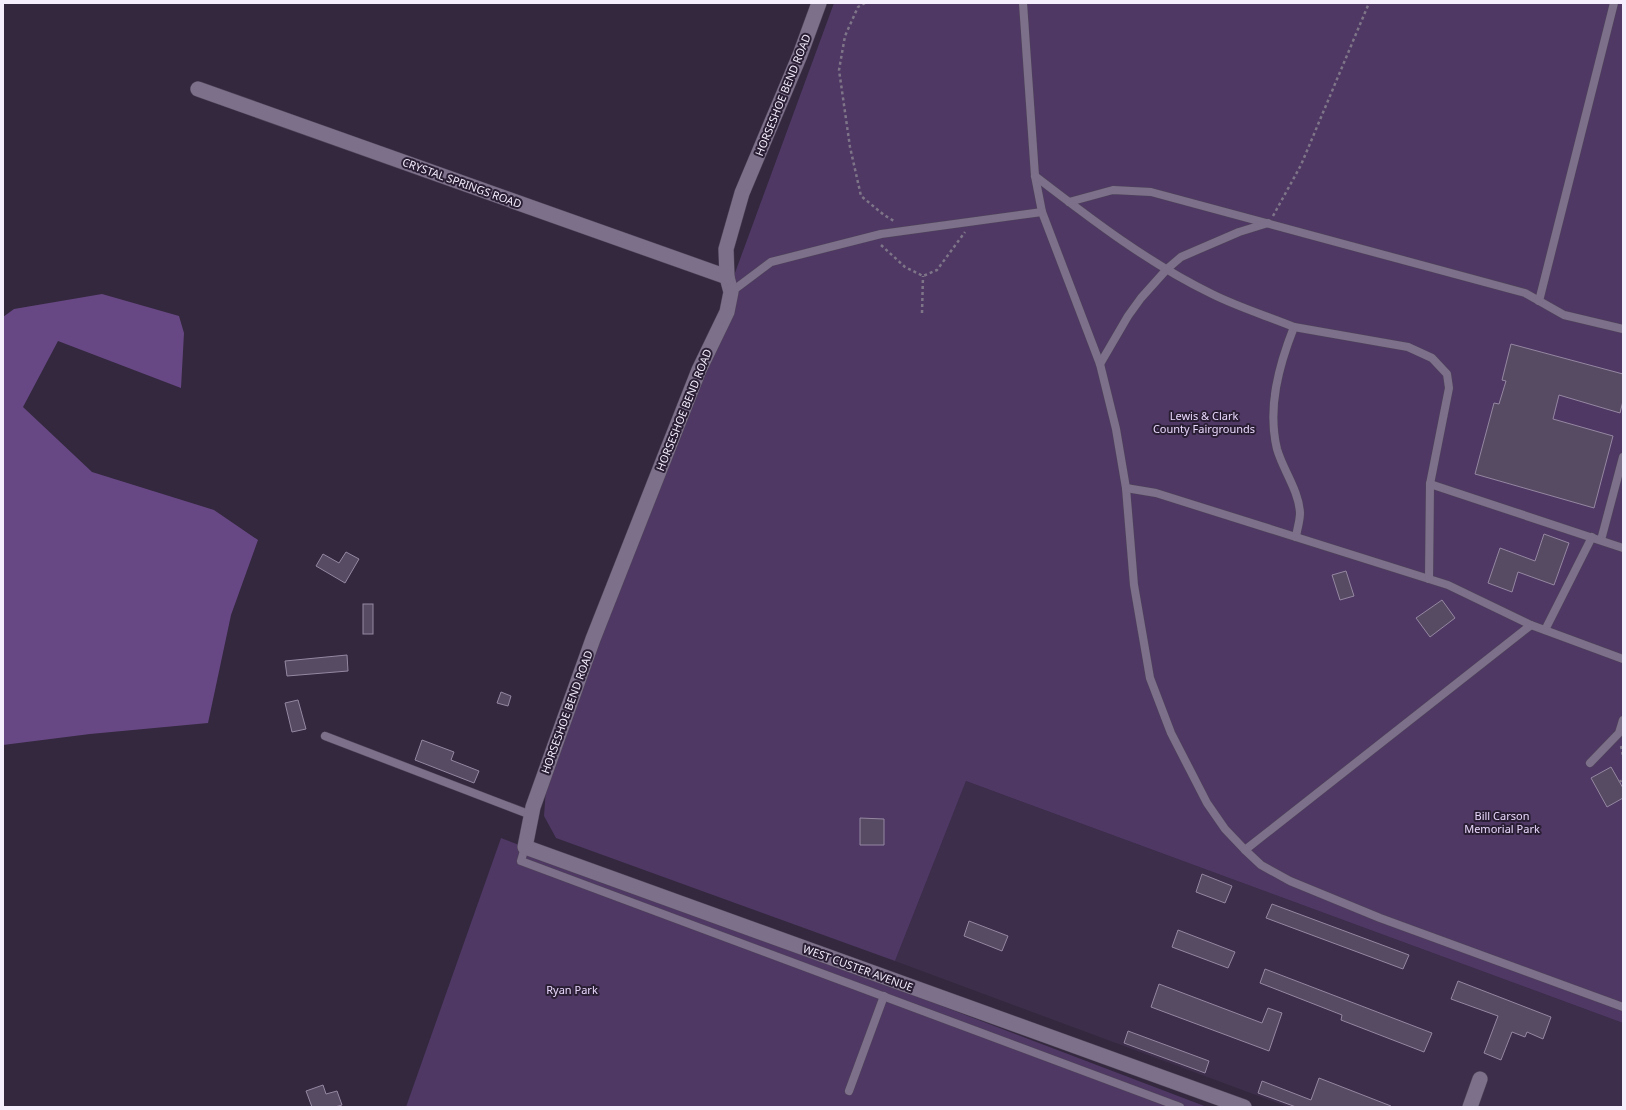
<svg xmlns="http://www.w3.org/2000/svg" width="1626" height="1110" font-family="'Noto Sans',sans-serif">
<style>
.built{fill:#3d2e4b}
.green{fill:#4f3864}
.forest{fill:#684884}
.building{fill:#574b63;stroke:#9587a2}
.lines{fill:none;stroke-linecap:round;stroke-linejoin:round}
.lane-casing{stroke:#4f4559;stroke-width:9}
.street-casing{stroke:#4f4559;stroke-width:16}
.path{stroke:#7e7588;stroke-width:2.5;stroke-dasharray:3 3;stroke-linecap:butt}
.lane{stroke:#7d708a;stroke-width:8}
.street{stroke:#7d708a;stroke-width:15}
.labels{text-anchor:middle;stroke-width:4;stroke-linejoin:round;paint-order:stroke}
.street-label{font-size:11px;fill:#f5eefd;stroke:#291e34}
.park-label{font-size:11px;fill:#e9d7fb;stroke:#291e34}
</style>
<rect width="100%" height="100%" fill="#33283e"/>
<polygon class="built" points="966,781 1623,1023 1623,1107 1288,1107 895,961"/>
<g class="green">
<polygon points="834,3 1623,3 1623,1023 966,781 895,961 556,838 544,816 546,788"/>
<polygon points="501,838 1207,1107 406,1107"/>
</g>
<polygon class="forest" points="102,294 179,316 184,333 181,388 58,341 23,407 92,472 214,510 258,540 231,615 208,723 90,734 3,745 3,317 14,309"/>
<g class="building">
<polygon points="1511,344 1623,374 1623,401 1620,413 1559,395 1553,419 1613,436 1594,508 1475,474 1494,403 1499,404 1506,381 1502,380"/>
<polygon points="1544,534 1569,543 1554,585 1518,572 1512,592 1488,583 1500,548 1535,561"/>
<polygon points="346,552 359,559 345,583 316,566 323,554 339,563"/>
<polygon points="1346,571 1354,596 1340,600 1332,575"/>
<polygon points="1442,600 1455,618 1430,637 1416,618"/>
<rect x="363" y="604" width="10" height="30"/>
<polygon points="347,655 348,671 287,676 285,661"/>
<polygon points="501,692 511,696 508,706 497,703"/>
<polygon points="298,700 306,729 292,732 285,703"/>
<polygon points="422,740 454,752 451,760 479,771 474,783 415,760"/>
<polygon points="1611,767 1623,788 1623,798 1607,807 1591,778"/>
<polygon points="860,818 884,819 884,845 860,845"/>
<polygon points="1202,874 1232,886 1225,903 1196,892"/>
<polygon points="1272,904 1409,955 1403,969 1266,918"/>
<polygon points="969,921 1008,936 1002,951 964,936"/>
<polygon points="1178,930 1235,952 1228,968 1172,947"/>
<polygon points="1265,969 1432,1033 1424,1052 1341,1020 1342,1015 1260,983"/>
<polygon points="1458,981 1551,1017 1543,1039 1527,1032 1525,1037 1512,1032 1501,1060 1484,1053 1498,1016 1451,999"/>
<polygon points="1159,984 1262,1023 1268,1008 1282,1013 1269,1051 1151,1007"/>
<polygon points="1128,1031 1209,1061 1205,1073 1124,1043"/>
<polygon points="1319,1078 1391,1106 1391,1107 1296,1107 1258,1093 1262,1081 1311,1100"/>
<polygon points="323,1085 326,1094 337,1091 342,1105 335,1107 312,1107 306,1091"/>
</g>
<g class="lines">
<defs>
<g id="lane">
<polyline points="1023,3 1035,176 1042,212 1100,364 1116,429 1126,488 1134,585 1150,678 1171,733 1207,803 1225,829 1245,850 1261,865 1290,881 1380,918 1623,1007"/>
<path d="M 1035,176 C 1091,219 1148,263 1212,294 C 1238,307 1267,316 1294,327 C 1279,365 1267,408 1277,449 C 1283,470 1299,491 1300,513 C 1300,521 1297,529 1296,537"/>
<polyline points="1069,202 1113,190 1151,192 1525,293 1564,315 1623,329"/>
<polyline points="731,292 771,262 881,234 1042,212"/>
<polyline points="1539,301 1614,3"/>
<polyline points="1294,327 1408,347 1432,358 1447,374 1449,388 1430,484"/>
<polyline points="1100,364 1128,316 1141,298 1167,269 1181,257 1239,232 1268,223"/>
<polyline points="1126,488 1156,493 1448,585 1531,625"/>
<polyline points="1601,540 1623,457"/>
<polyline points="1429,579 1430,484 1623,548"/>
<polyline points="1545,630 1592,537"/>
<polyline points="325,736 531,815"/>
<polyline points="1590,763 1619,733 1623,720"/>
<polyline points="525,847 521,861 1180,1107"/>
<polyline points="1245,850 1531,625 1623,659"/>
<polyline points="849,1091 884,996"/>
</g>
<g id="street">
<polyline points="819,3 800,55 742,193 726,249 727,277 731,292 727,312 699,370 593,639 533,807 525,847 1244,1107"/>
<polyline points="198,89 727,277"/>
<polyline points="1470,1107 1480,1079"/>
</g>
</defs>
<use href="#lane" class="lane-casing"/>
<use href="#street" class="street-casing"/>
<g class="path">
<polyline points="865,3 858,7 845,36 839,70 850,147 861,196 884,215 894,221"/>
<polyline points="1273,216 1301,165 1369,3"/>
<polyline points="881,245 905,267 923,276 937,270 965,232"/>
<polyline points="922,313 923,276"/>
<polyline points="1621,746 1623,756"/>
<polyline points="1619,782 1623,780"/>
</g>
<use href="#lane" class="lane"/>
<use href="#street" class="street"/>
</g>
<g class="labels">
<g class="street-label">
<text transform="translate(783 95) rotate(-68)" y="4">HORSESHOE BEND ROAD</text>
<text transform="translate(462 183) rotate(20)" y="4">CRYSTAL SPRINGS ROAD</text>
<text transform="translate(684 410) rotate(-68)" y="4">HORSESHOE BEND ROAD</text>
<text transform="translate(567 712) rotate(-70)" y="4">HORSESHOE BEND ROAD</text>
<text transform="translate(858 968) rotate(20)" y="4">WEST CUSTER AVENUE</text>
</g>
<g class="park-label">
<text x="1204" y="420">Lewis &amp; Clark<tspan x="1204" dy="13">County Fairgrounds</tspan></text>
<text x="1502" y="820">Bill Carson<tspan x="1502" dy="13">Memorial Park</tspan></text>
<text x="572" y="994">Ryan Park</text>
</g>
</g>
<rect width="1626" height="1110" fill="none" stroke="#f5eefd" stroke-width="8"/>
</svg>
